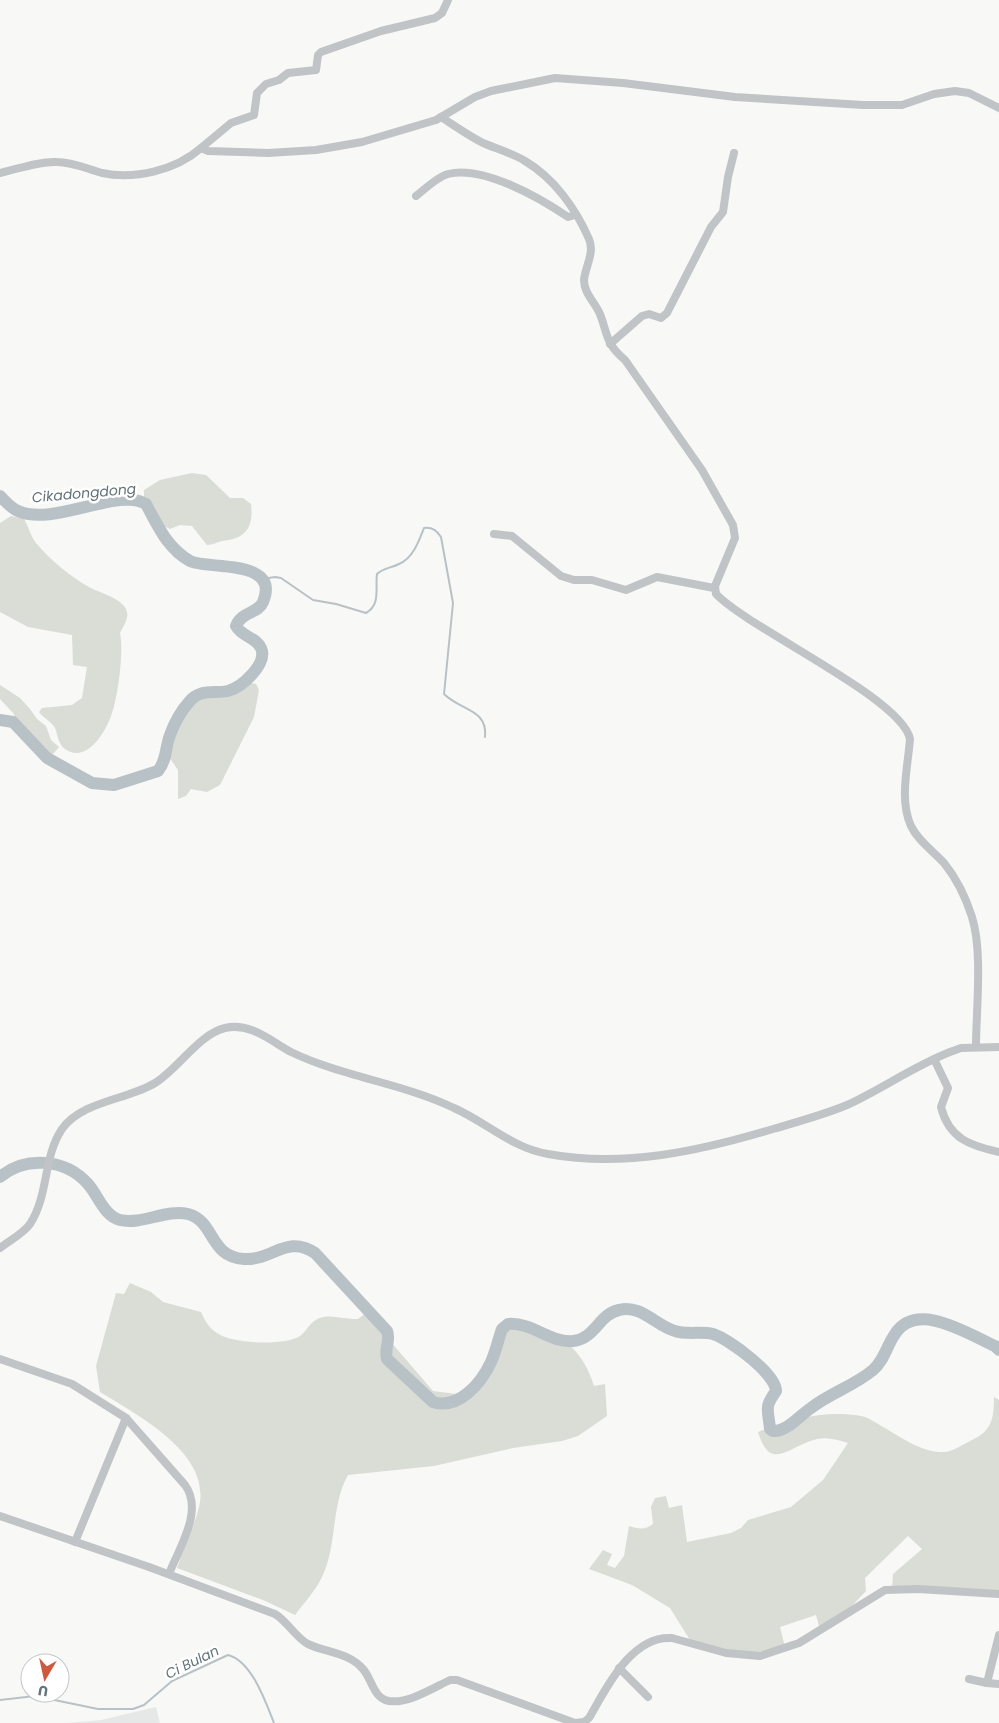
<svg xmlns="http://www.w3.org/2000/svg" width="999" height="1723" font-family="Poppins,sans-serif">
<style>
.built{fill:#e6e7e7}
.green{fill:#d9ddd6}
.lines{fill:none;stroke-linecap:round;stroke-linejoin:round}
.stream{stroke:#b8c2c6;stroke-width:2}
.river{stroke:#b8c2c6;stroke-width:12}
.minor{stroke:#c0c4c7;stroke-width:8}
.labels{text-anchor:middle;stroke-width:5;stroke-linejoin:round;paint-order:stroke}
.water-label{font-size:14px;font-style:italic;fill:#627378;stroke:#fff}
</style>
<rect width="100%" height="100%" fill="#f8f8f6"/>
<polygon class="built" points="156,1707 160,1723 67,1723 101,1720"/>
<g class="green">
<path d="M 192,473 L 206,475 L 230,498 L 243,498 L 251,504 C 254,528 245,539 222,541 C 217,542 213,545 207,545 L 192,526 L 180,525 L 170,529 L 162,525 L 154,506 L 144,497 L 144,490 L 160,480 Z"/>
<path d="M 11,516 L 24,519 C 29,527 30,535 36,543 C 50,560 70,576 89,587 C 100,593 115,596 123,605 C 132,615 125,623 120,633 C 124,651 118,698 111,716 C 105,733 86,764 65,749 C 58,744 58,735 55,728 C 51,721 43,718 39,712 L 42,708 L 72,705 L 82,698 L 87,667 L 73,665 L 72,635 L 28,627 L 0,612 L 0,523 Z"/>
<polygon points="248,682 256,684 259,690 254,717 220,785 207,792 191,789 186,796 178,799 178,770 169,757 167,738 171,722 181,709 189,706 194,699 212,694 231,694"/>
<polygon points="0,685 20,698 30,709 37,719 46,726 51,740 59,747 53,754 41,756 20,737 14,714 0,699"/>
<path d="M 130,1283 L 151,1292 L 163,1302 L 201,1312 C 205,1321 209,1328 217,1333 C 231,1344 286,1346 300,1336 C 307,1331 310,1321 320,1318 C 333,1314 344,1320 358,1319 L 366,1313 L 433,1391 L 457,1394 L 482,1382 L 496,1362 L 500,1336 L 515,1323 C 555,1328 582,1346 594,1386 L 605,1384 L 607,1416 L 578,1436 L 562,1441 L 513,1448 L 434,1466 L 348,1475 C 331,1504 337,1547 322,1577 C 316,1590 304,1603 295,1615 L 263,1600 L 177,1568 C 184,1548 194,1527 199,1507 C 212,1453 137,1415 100,1392 L 96,1366 L 116,1293 L 124,1294 Z"/>
<path d="M 994,1397 L 999,1400 L 999,1596 L 892,1588 L 893,1574 L 922,1549 L 908,1536 L 865,1578 L 866,1591 L 848,1610 L 820,1630 L 816,1615 L 780,1627 L 785,1647 L 737,1656 L 690,1640 L 670,1608 L 632,1585 L 589,1569 L 603,1550 L 612,1554 L 607,1565 L 615,1568 L 624,1556 L 629,1526 C 639,1529 645,1530 653,1524 L 651,1507 L 655,1498 L 666,1496 L 669,1508 L 682,1505 L 687,1542 L 731,1533 L 741,1528 L 748,1520 L 791,1507 L 823,1480 L 848,1443 C 838,1440 828,1437 817,1439 C 789,1445 771,1474 758,1432 C 792,1419 824,1410 861,1416 C 869,1417 877,1424 885,1428 C 901,1438 924,1453 944,1452 C 952,1452 964,1444 972,1440 C 992,1431 994,1418 994,1397 Z"/>
</g>
<g class="lines">
<g class="stream">
<path d="M 262,579 L 275,577 L 281,578 L 313,600 L 336,604 L 366,613 C 381,605 375,588 377,574 C 383,568 391,568 399,564 C 413,558 419,541 424,528 C 433,527 437,531 441,537 L 453,603 L 444,694 C 461,711 488,709 485,737"/>
<path d="M 0,1700 L 35,1696 L 98,1709 L 133,1709 L 144,1705 L 172,1681 L 228,1655 C 252,1661 266,1703 274,1723"/>
</g>
<g class="river">
<path d="M 0,496 C 5,501 11,508 18,511 C 53,527 119,487 146,504 C 158,526 167,548 190,561 C 207,570 281,558 263,602 C 258,614 242,611 236,626 C 242,637 256,637 261,648 C 268,664 242,687 228,691 C 214,694 200,688 189,702 C 182,710 174,724 170,735 C 165,748 167,760 158,771 L 114,785 L 92,783 L 47,758 L 13,722 L 0,720"/>
<path d="M 0,1177 C 25,1156 65,1158 88,1184 C 98,1195 104,1216 120,1220 C 142,1225 166,1209 188,1214 C 215,1221 209,1257 244,1259 C 272,1261 287,1234 315,1253 L 387,1331 C 391,1340 384,1348 387,1359 L 433,1402 C 458,1410 481,1384 491,1362 C 496,1351 498,1340 502,1329 L 508,1324 C 533,1322 549,1343 573,1341 C 595,1339 599,1314 619,1310 C 641,1304 656,1326 675,1331 C 687,1335 701,1331 713,1334 C 729,1339 776,1374 776,1391 C 764,1408 768,1408 770,1429 L 773,1431 C 787,1432 800,1415 811,1408 C 830,1393 854,1386 873,1370 C 884,1361 887,1345 895,1334 C 917,1300 968,1334 995,1346 L 999,1350"/>
</g>
<g class="minor">
<path d="M 441,117 C 455,126 469,136 483,143 C 497,149 512,153 525,161 C 554,178 576,209 589,239 C 595,253 585,267 584,280 C 584,294 595,302 600,314 C 608,335 605,343 625,360 L 702,470 L 733,525 L 735,538 L 715,586 L 716,594 C 751,630 902,698 910,739 C 908,766 899,800 911,826 C 918,841 933,851 944,863 C 957,879 966,898 972,917 C 983,952 976,1010 976,1047"/>
<polyline points="201,148 231,123 254,115 257,93 266,84 279,80 288,73 316,70 318,55 321,52 381,31 435,18 442,13 448,0"/>
<path d="M 0,173 C 18,169 39,161 57,162 C 73,162 87,169 102,173 C 135,180 176,170 201,148 L 208,151 L 268,153 L 316,150 L 362,142 L 436,120 L 475,97 L 491,91 L 555,78 L 623,83 L 735,97 L 863,105 L 902,105 L 934,94 L 955,91 L 969,93 L 999,108"/>
<path d="M 416,196 C 425,189 437,177 448,174 C 483,165 540,198 568,217 L 575,215"/>
<polyline points="610,344 642,316 649,314 661,318 667,313 711,227 723,212 728,177 734,153"/>
<polyline points="494,534 512,536 561,576 574,580 592,580 626,590 657,577 714,588"/>
<path d="M 934,1059 L 948,1088 L 941,1107 C 949,1139 971,1146 999,1152"/>
<path d="M 0,1248 C 9,1241 24,1233 30,1224 C 49,1195 43,1157 62,1129 C 82,1101 127,1100 155,1083 C 178,1069 199,1034 225,1028 C 250,1022 271,1041 291,1052 C 343,1077 402,1083 454,1108 C 486,1122 512,1148 548,1154 C 624,1168 700,1151 773,1129 C 797,1122 823,1115 847,1105 C 882,1089 914,1066 950,1052 L 961,1048 L 999,1047"/>
<path d="M 0,1359 L 72,1384 L 126,1418 L 185,1485 C 204,1511 179,1548 169,1574"/>
<path d="M 0,1516 L 149,1567 L 275,1614 C 287,1621 297,1639 308,1644 C 327,1653 348,1652 363,1669 C 372,1679 373,1698 389,1701 C 408,1704 433,1688 450,1680 L 457,1680 L 575,1723 L 584,1722 L 589,1718 C 606,1689 631,1635 672,1638 L 726,1653 L 760,1656 L 799,1643 L 885,1590 L 918,1589 L 999,1594"/>
<polyline points="75,1542 126,1418"/>
<polyline points="619,1668 648,1697"/>
<polyline points="969,1679 987,1683 999,1635"/>
<polyline points="987,1683 999,1684"/>
</g>
</g>
<g class="labels">
<g class="water-label">
<text transform="translate(84 493) rotate(-5)" y="5">Cikadongdong</text>
<text transform="translate(192 1662) rotate(-26)" y="5">Ci Bulan</text>
</g>
</g>
<g transform="translate(45 1678) rotate(189)"><circle r="24" fill="#ffffff" stroke="#c2c8cb"/>
<path d="M0-4L9 19L0 12L-9 19Z" fill="#ce5941"/>
<text y="-8" font-size="14" font-weight="bold" text-anchor="middle" fill="#66757d">U</text>
</g>
</svg>
